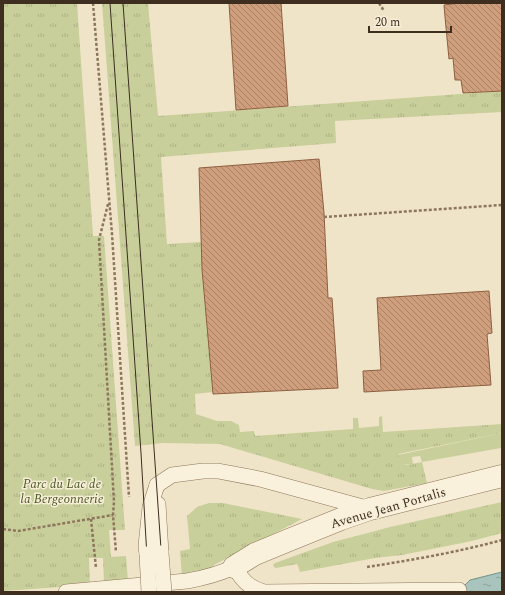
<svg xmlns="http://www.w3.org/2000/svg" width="505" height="595" font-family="Spectral,serif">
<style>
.grass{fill:url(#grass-tufts)}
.garden{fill:#c9cf9b}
.water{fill:url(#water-ripples);stroke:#6f938a}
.building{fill:url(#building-back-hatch);stroke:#8d5f41}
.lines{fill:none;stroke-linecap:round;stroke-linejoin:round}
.lane-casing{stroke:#8d765c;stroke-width:16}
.street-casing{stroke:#8d765c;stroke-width:23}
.path{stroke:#8d765c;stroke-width:2.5;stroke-dasharray:3 2;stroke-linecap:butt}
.lane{stroke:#faf1dc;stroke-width:15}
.street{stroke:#faf1dc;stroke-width:22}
.tram{stroke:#3d2e20;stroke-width:1}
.lane-bridge-casing{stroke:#8d765c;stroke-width:16;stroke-linecap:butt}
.lane-bridge{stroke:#faf1dc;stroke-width:15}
.labels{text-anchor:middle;stroke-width:3;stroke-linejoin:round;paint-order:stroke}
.park-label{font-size:13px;font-style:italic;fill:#4d5a26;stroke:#f7eed8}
.street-label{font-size:13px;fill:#3d2e20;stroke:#f7eed8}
</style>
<defs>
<pattern id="grass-tufts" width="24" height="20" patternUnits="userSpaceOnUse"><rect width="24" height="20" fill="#c9cf9b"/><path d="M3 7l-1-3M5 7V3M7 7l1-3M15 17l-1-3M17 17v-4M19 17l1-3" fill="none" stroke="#aeb285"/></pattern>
<pattern id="water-ripples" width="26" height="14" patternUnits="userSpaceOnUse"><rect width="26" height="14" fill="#a9c4bc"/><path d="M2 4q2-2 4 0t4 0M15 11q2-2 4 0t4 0" fill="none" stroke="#8ba098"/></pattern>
<pattern id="building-back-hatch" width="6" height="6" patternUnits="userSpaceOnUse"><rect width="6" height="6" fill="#cf9f7d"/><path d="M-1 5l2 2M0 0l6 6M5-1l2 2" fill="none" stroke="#a98266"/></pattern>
</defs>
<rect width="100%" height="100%" fill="#f0e4c8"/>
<g class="grass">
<polygon points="3,3 77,3 93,236 104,236 125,530 109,530 111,557 126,556 128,582 104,583 103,558 89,558 90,585 3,591"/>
<polygon points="102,3 148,3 158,116 502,91 502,112 335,121 336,143 161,157 167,244 201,242 204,292 213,392 195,394 196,414 217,421 231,421 239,425 240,432 254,431 255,436 353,429 353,418 358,418 359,428 379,426 379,417 382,416 383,432 502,424 502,433 398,454 404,464 407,465 422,462 427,483 384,491 372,489 220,444 163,443 135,446"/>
<polygon points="502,502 502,533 472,541 402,555 375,558 300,572 298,566 297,564 276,568 274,567 273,565 275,563 333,542 364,534 390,527"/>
<polygon points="209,503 223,503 302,519 214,565 212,568 182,577 180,551 190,549 187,516 197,507"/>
</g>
<path class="garden" d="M 502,433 L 501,448 L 422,462 L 420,456 L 412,457 L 413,464 C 402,466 403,463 398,455 Z"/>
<polygon class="water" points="502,572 502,592 458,592 470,580"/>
<g class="building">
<polygon points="229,3 281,3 288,106 236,110"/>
<polygon points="459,3 502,3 502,91 463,93 461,80 455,80 453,58 449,59 445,17 444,5"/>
<polygon points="319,159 324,213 328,298 332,298 338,388 213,394 202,269 199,168"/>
<polygon points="489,291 492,333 487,334 491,385 364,392 363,371 381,370 377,298"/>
</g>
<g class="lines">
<defs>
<g id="lane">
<polyline points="157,485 172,475 203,471 218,471 260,479 370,509"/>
<polyline points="158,504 161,553"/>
<polyline points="147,554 146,546 150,507 157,485"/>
<path d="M 66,592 L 187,581 C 204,578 219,574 234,567 C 243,580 247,587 264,592 L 459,590"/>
</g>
<polyline id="street" points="234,567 255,554 289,540 341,519 370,509 502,476"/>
</defs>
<use href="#lane" class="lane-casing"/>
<use href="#street" class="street-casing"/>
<g class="path">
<polyline points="93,3 112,234 129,497"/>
<polyline points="379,3 384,11"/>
<polyline points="108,204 99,240 114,502 113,515 116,552"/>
<polyline points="324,217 502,205"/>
<polyline points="91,519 96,568"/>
<polyline points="3,529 18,531 113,515"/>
<path d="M 367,567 C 412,560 458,552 502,540"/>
</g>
<use href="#lane" class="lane"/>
<use href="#street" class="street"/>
<g class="tram">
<polyline points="110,3 141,453 149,592"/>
<polyline points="123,3 164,592"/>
</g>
<defs>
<g id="lane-bridge">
<polyline points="161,553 164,592"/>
<polyline points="147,554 149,592"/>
</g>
</defs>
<use href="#lane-bridge" class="lane-bridge-casing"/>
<use href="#lane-bridge" class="lane-bridge"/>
</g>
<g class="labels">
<g class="park-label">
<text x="62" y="488">Parc du Lac de<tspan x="62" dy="15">la Bergeonnerie</tspan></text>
</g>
<g class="street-label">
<text transform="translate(388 507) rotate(-16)" y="5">Avenue Jean Portalis</text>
</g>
</g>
<rect width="505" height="595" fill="none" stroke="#3d2e20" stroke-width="8"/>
<path d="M369 26v6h82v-6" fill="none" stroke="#3d2e20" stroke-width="2"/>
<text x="375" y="26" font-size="12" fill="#3d2e20" stroke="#f7eed8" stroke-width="3" paint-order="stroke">20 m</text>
</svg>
